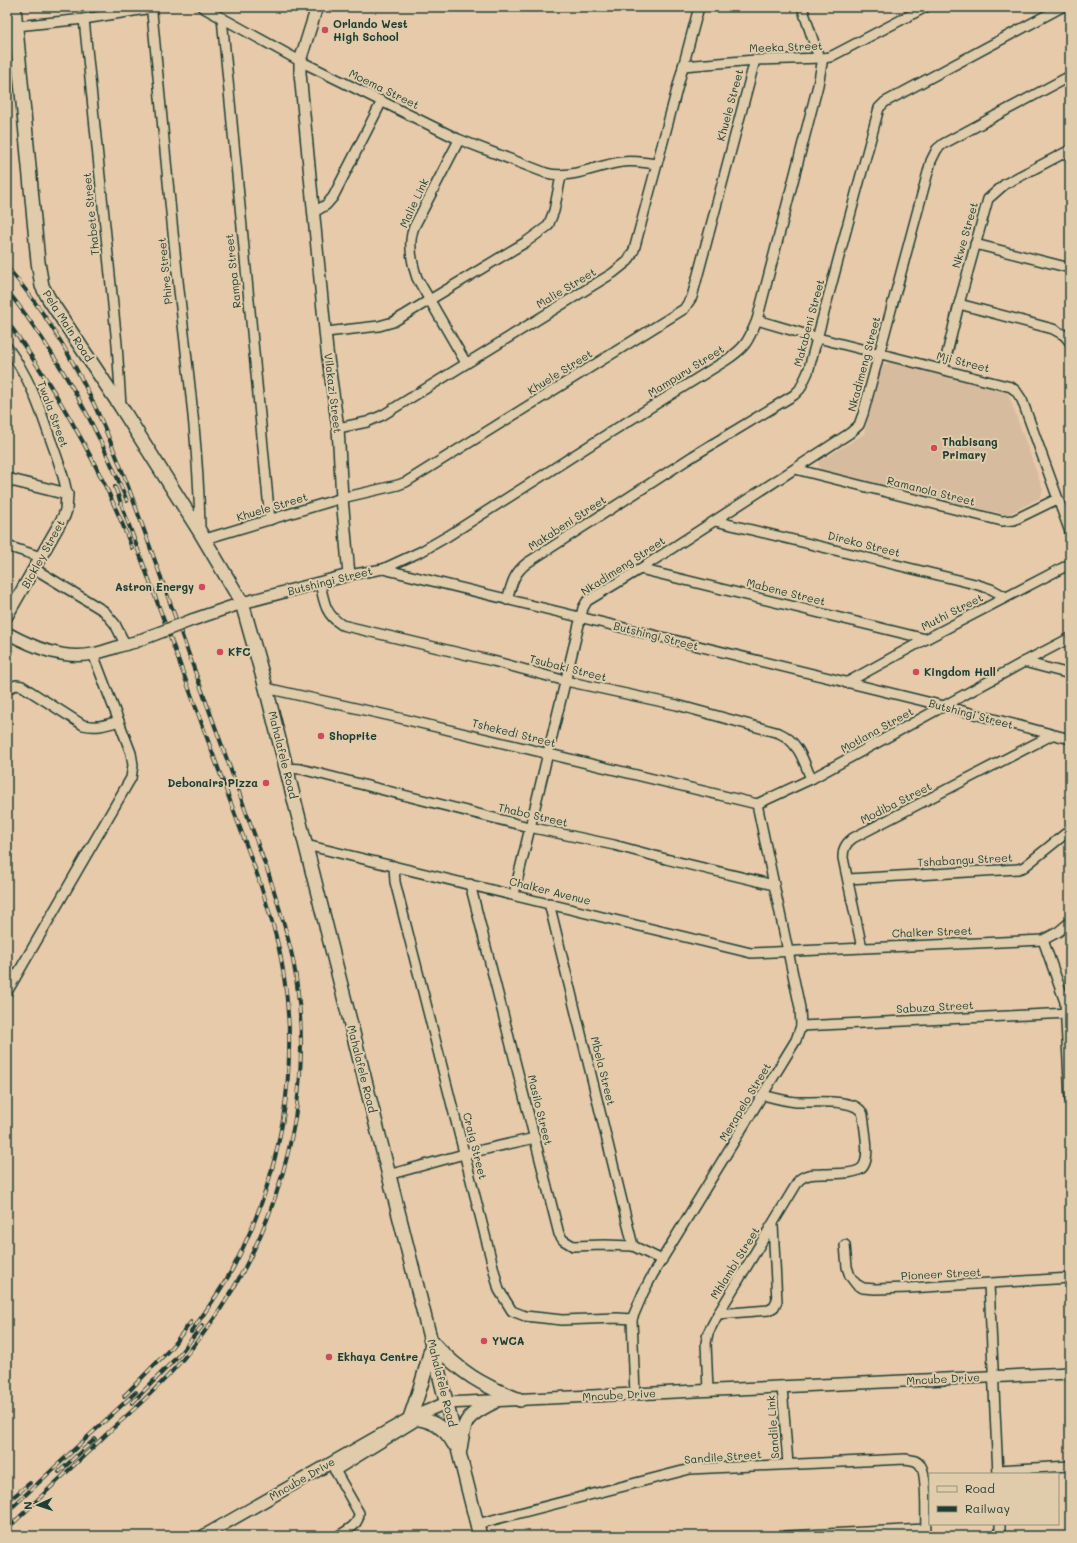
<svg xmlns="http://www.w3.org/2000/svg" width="1077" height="1543" font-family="Mali,sans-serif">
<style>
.built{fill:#d7bb9e}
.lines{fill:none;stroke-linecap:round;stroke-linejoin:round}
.minor-casing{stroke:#1f3d34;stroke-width:12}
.tertiary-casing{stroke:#1f3d34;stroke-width:14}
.secondary-casing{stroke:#1f3d34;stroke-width:16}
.minor{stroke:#e0ccab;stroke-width:9}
.tertiary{stroke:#e0ccab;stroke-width:11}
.secondary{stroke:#e0ccab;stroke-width:13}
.rail-casing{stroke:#1f3d34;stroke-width:4}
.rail{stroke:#e0ccab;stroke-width:2.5;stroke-dasharray:8;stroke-linecap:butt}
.tertiary-bridge-casing{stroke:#1f3d34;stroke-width:14;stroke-linecap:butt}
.tertiary-bridge{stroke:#e0ccab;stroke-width:11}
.poi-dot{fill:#d1495b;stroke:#e0ccab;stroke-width:1.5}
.labels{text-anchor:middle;stroke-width:4;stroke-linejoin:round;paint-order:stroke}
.poi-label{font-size:11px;font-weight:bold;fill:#1f3d34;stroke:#e0ccab;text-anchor:start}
.street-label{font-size:11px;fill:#1f3d34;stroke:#e0ccab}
</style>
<rect width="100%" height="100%" fill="#e7caaa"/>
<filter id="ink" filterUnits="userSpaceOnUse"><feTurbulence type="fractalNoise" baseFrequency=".025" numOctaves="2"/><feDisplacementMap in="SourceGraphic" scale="8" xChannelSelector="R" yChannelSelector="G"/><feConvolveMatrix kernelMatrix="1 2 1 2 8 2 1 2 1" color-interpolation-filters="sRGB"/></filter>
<g filter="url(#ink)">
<polygon class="built" points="892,361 1008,393 1043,490 1041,497 1007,515 820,471 818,462 864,434 882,365"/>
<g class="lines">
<defs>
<g id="minor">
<path d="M 153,7 L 152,13 C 161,106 169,198 179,290 C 188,370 199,451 200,531"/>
<path d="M 202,7 L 300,61 L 458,139 L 546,173 C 571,180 597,165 622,162 C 634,160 645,163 657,164"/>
<polyline points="802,7 819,58"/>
<polyline points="222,18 270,520"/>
<polyline points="84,19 117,344 121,406"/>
<polyline points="7,27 84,19 152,8"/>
<polyline points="683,66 755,60 823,58 830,57 926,7"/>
<path d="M 459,140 L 414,227 C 408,242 412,263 417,278 L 466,363"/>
<polyline points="314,212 326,205 333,197 382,101"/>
<polyline points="975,244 1070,268"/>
<polyline points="959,304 1053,329 1064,335 1070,342"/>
<polyline points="757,320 818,338 1011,387 1016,391 1022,400 1070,532"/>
<polyline points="326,332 379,326 393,322 526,242 548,226 554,211 561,176"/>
<path d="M 7,347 C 29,377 38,403 50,438 C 57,457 64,475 67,494"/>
<polyline points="943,370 959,304 988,199 1005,184 1070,150"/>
<polyline points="338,428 367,422 383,415 613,273 628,261 634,250 699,7"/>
<polyline points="795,469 1002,521 1014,520 1057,499"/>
<polyline points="715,521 975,584 991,589 1006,597"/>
<polyline points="205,539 342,498 398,485 406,482 684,309 692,297 755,60"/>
<polyline points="7,546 41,557"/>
<polyline points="35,569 104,611 115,624 125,644"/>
<path d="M 383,569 L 422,551 L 448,536 L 606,435 L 725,361 C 745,348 748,342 757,320 L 818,85 L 823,58"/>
<polyline points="640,569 926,639"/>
<polyline points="349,575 383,569 944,706 1070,739"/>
<path d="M 320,583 C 324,602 325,614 342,625 L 493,661 L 566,681 L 677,705 L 779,733 C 798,741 804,761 811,779"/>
<path d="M 507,600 C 512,584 513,574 527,563 L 693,456 L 794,395 L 800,389 L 808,372 L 879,108 L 885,102 L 1062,7"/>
<polyline points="1024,662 1070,674"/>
<polyline points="846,683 926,639 1070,564"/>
<polyline points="266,688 391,716 757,804"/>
<path d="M 7,689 L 16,685 L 22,686 L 83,725 C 97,728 106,725 119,721"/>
<polyline points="286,768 301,769 529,827 614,845 666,859 774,885"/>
<polyline points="757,804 811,779 1024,662 1070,638"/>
<polyline points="306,845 751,953 1043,940 1058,932 1070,922"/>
<polyline points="394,866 395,882 499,1290 512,1311 525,1316 562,1320 617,1318 632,1319"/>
<polyline points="848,879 1018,869 1024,867 1070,830"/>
<polyline points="470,884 559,1234 563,1240 573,1246 604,1245 633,1246 662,1260"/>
<polyline points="514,894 583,608 587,601 640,569 850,433 859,425 863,414 931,161 937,149 943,144 1070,76"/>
<polyline points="549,903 633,1246"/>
<polyline points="1043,940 1065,1002 1070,1100"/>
<path d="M 862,948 L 843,858 C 843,849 845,844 853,838 L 1052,735"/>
<polyline points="7,992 131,778 133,765 131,753 93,654"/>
<polyline points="801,1026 1070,1013"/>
<polyline points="388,1175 464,1154 535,1138"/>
<polyline points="845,1245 847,1267 850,1276 856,1284 863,1288 875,1289 909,1288 1070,1278"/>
<polyline points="989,1284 998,1474"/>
<polyline points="718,1314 769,1310 774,1307 777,1301 773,1225"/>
<polyline points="782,1387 788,1464"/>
<path d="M 708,1390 L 706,1343 L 708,1333 L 718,1314 L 799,1180 C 806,1174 813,1174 822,1174 C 833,1173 849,1175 859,1170 C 873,1164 864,1128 863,1115 C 858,1097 812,1103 796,1102 C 785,1101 774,1098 763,1095"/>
<polyline points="635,1394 632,1319 643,1293 653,1274 796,1040 801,1026 800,1008 757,804"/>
<path d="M 332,1465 L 359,1513 C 359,1525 348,1530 338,1536"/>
<polyline points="998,1470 1070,1466"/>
<polyline points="335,1471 421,1418"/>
<path d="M 477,1524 L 690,1469 L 905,1459 C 912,1460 917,1460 921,1466 C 928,1477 925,1521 926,1536"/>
<polyline points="1000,1524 1000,1536"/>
<polyline points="786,1536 925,1529"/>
</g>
<g id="tertiary">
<polyline points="7,479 67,494 66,510 64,516 7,616"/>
<polyline points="192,620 242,603 349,575 342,498 338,428 327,351 300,73 300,61 317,7"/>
<path d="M 7,633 C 33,647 63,660 93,654 C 107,651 121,645 135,642"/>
<polyline points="203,1536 410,1418 446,1403 1070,1373"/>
</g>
<g id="secondary">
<polyline points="14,7 38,262 42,286 49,299 121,407 200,532 242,603 266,688 480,1536"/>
<path d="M 432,1342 C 461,1373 481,1385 520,1400"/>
<path d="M 431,1348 C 426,1372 418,1395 410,1418 C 430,1419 444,1426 454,1444"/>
<path d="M 460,1450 C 464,1419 466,1416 494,1402"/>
</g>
</defs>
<use href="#minor" class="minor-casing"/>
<use href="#tertiary" class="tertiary-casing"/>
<use href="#secondary" class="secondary-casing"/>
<use href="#minor" class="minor"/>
<use href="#tertiary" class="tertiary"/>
<use href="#secondary" class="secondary"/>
<defs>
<g id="rail">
<path d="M 7,267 C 88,360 123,472 164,586 C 199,683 234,779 269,875 C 278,903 287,931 293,960 C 320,1102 276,1250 183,1359 C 161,1385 137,1407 112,1429 C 77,1462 42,1496 7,1529"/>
<path d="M 7,290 C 57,354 97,426 127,501"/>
<path d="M 7,321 C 57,391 101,467 132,548"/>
<path d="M 115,487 L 258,877 C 268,908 278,938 283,970 C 300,1071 281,1175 234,1266 C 222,1289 206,1311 191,1332"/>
<polyline points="124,1396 170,1349 191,1322"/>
<polyline points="132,1403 178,1356 202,1326"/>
<polyline points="59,1472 95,1439"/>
<polyline points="7,1502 30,1483"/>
<polyline points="7,1512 136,1392"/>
</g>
</defs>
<use href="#rail" class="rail-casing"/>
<use href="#rail" class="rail"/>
<defs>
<polyline id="tertiary-bridge" points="135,642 192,620"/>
</defs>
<use href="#tertiary-bridge" class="tertiary-bridge-casing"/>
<use href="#tertiary-bridge" class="tertiary-bridge"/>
</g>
</g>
<g class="poi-dot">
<circle cx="325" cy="30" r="4"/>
<circle cx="934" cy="448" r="4"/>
<circle cx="202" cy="587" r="4"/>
<circle cx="220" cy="652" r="4"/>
<circle cx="916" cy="672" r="4"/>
<circle cx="321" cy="736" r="4"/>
<circle cx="266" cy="783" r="4"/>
<circle cx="484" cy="1341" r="4"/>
<circle cx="329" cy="1357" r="4"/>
</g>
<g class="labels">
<g class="poi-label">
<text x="333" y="28">Orlando West<tspan x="333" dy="13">High School</tspan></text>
<text x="942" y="446">Thabisang<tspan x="942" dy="13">Primary</tspan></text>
<text x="194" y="591" text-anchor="end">Astron Energy</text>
<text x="228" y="656">KFC</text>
<text x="924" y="676">Kingdom Hall</text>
<text x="329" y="740">Shoprite</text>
<text x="258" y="787" text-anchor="end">Debonairs Pizza</text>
<text x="492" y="1345">YWCA</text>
<text x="337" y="1361">Ekhaya Centre</text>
</g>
<g class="street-label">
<text transform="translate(786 47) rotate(-2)" y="4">Meeka Street</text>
<text transform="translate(384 89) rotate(26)" y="4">Moema Street</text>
<text transform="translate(730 105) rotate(-75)" y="4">Khuele Street</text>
<text transform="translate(414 203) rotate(-65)" y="4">Malie Link</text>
<text transform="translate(91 214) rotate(-96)" y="4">Thabete Street</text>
<text transform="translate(965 235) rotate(-74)" y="4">Nkwe Street</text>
<text transform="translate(165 271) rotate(-96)" y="4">Phire Street</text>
<text transform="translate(233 271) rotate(-96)" y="4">Rampa Street</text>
<text transform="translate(566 288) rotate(-31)" y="4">Malie Street</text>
<text transform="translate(809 323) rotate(-75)" y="4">Makabeni Street</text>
<text transform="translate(68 326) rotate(57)" y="4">Pela Main Road</text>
<text transform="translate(963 362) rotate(14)" y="4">Mji Street</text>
<text transform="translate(864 364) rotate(-75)" y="4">Nkadimeng Street</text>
<text transform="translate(686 371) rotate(-32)" y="4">Mampuru Street</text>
<text transform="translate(560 372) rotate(-32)" y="4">Khuele Street</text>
<text transform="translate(333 393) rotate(83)" y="4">Vilakazi Street</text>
<text transform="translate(53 414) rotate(70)" y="4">Twala Street</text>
<text transform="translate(931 491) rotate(14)" y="4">Ramanola Street</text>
<text transform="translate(272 507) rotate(-17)" y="4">Khuele Street</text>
<text transform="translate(567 523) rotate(-33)" y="4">Makabeni Street</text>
<text transform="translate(864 544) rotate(14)" y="4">Direko Street</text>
<text transform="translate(43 554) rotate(-61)" y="4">Bickley Street</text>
<text transform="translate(623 566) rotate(-33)" y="4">Nkadimeng Street</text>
<text transform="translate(330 581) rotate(-14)" y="4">Butshingi Street</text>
<text transform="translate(786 592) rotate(14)" y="4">Mabene Street</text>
<text transform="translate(952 612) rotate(-27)" y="4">Muthi Street</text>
<text transform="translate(656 636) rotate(14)" y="4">Butshingi Street</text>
<text transform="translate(568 668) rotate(14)" y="4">Tsubaki Street</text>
<text transform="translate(971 714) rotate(15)" y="4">Butshingi Street</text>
<text transform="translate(877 730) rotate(-29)" y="4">Motlana Street</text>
<text transform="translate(514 733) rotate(14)" y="4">Tshekedi Street</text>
<text transform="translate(283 755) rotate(76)" y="4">Mahalafele Road</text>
<text transform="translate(896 803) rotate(-27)" y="4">Modiba Street</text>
<text transform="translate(533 815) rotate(13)" y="4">Thabo Street</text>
<text transform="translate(965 860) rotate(-3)" y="4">Tshabangu Street</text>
<text transform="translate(550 891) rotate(14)" y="4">Chalker Avenue</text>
<text transform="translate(932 932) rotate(-2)" y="4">Chalker Street</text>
<text transform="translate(935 1007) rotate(-3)" y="4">Sabuza Street</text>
<text transform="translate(362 1069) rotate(76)" y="4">Mahalafele Road</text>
<text transform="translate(603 1071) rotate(76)" y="4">Mbela Street</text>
<text transform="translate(745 1102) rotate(-59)" y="4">Merapelo Street</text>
<text transform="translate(540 1110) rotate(76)" y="4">Masilo Street</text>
<text transform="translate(475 1146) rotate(76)" y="4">Craig Street</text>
<text transform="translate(735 1263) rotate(-58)" y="4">Mhlambi Street</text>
<text transform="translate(941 1274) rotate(-3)" y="4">Pioneer Street</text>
<text transform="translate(943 1379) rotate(-3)" y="4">Mncube Drive</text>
<text transform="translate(442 1383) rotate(76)" y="4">Mahalafele Road</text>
<text transform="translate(619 1395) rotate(-3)" y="4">Mncube Drive</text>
<text transform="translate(773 1427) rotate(-94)" y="4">Sandile Link</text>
<text transform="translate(723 1457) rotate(-4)" y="4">Sandile Street</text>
<text transform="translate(302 1479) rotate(-30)" y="4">Mncube Drive</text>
</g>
</g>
<rect width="1077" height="1543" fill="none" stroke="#e0ccab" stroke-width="24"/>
<rect x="12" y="12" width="1053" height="1519" fill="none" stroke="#1f3d34" stroke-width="1.5" filter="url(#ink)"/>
<rect x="929" y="1473" width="130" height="52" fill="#e0ccab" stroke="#93937b"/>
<rect x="937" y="1486" width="20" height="6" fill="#e0ccab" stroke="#93937b"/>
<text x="965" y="1493" font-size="12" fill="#1f3d34">Road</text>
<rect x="937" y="1506" width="20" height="6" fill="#1f3d34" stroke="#93937b"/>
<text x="965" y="1513" font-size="12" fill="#1f3d34">Railway</text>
<g transform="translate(38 1505) rotate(267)" stroke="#e0ccab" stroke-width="3" paint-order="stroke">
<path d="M0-3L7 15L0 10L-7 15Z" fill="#1f3d34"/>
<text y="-6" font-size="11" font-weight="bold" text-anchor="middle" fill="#1f3d34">N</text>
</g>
</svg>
